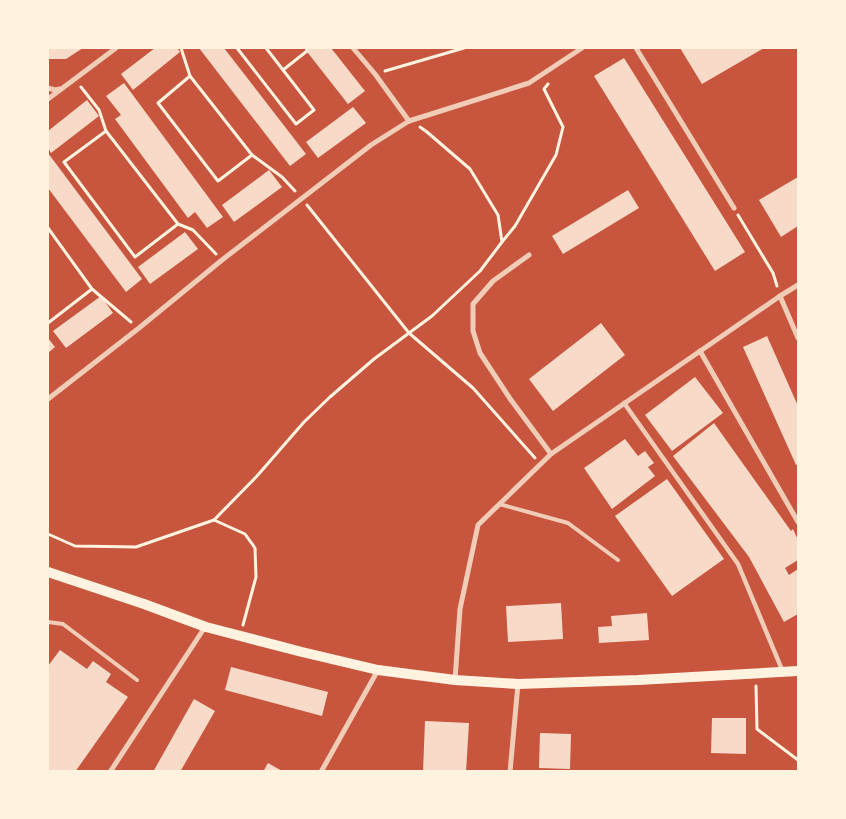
<svg xmlns="http://www.w3.org/2000/svg" width="846" height="819" font-family="'Space Grotesk',sans-serif">
<style>
.building{fill:#f7dbc8}
.lines{fill:none;stroke-linecap:round;stroke-linejoin:round}
.path{stroke:#fff3e0;stroke-width:3}
.service{stroke:#f1ccb7;stroke-width:4}
.pedestrian{stroke:#f1ccb7;stroke-width:4.5}
.minor{stroke:#f1ccb7;stroke-width:5}
.secondary{stroke:#fff3e0;stroke-width:10}
</style>
<rect width="100%" height="100%" fill="#c8553d"/>
<g class="building">
<polygon points="48,48 83,48 66,59 48,59"/>
<polygon points="155,48 177,48 180,52 133,90 121,74"/>
<polygon points="199,48 224,48 306,154 290,166"/>
<polygon points="304,48 331,48 365,91 348,104"/>
<polygon points="680,48 764,48 702,84"/>
<polygon points="624,58 745,252 715,271 594,76"/>
<polygon points="124,83 223,217 207,228 195,212 188,218 115,119 121,115 106,96"/>
<polygon points="87,100 99,116 51,153 48,148 48,131"/>
<polygon points="353,107 366,123 318,158 306,142"/>
<polygon points="48,153 142,279 126,292 48,188"/>
<polygon points="269,170 282,187 234,222 222,205"/>
<polygon points="798,177 798,226 781,237 759,200"/>
<polygon points="628,190 639,208 563,254 552,236"/>
<polygon points="185,232 198,249 150,284 138,267"/>
<polygon points="101,296 113,313 66,348 53,331"/>
<polygon points="601,323 625,355 553,411 529,379"/>
<polygon points="767,336 798,406 798,464 796,465 743,347"/>
<polygon points="48,338 55,347 48,353"/>
<polygon points="695,377 723,413 672,451 645,415"/>
<polygon points="714,423 791,531 793,529 798,540 798,560 785,568 789,575 798,569 798,614 784,622 749,557 673,456"/>
<polygon points="625,439 638,456 645,451 654,463 648,467 655,476 612,509 584,468"/>
<polygon points="667,479 724,559 672,596 615,516"/>
<polygon points="561,603 563,639 508,642 506,606"/>
<polygon points="647,613 649,640 599,643 598,627 612,626 611,616"/>
<polygon points="60,650 87,669 93,661 111,674 106,682 128,697 75,772 48,772 48,666"/>
<polygon points="231,667 328,692 322,716 225,690"/>
<polygon points="194,699 215,711 180,772 153,772"/>
<polygon points="712,718 746,718 746,754 711,753"/>
<polygon points="425,721 469,723 466,772 423,772"/>
<polygon points="540,733 571,734 570,769 539,768"/>
<polygon points="268,763 284,772 263,772"/>
</g>
<g class="lines">
<g class="path">
<polyline points="181,48 190,76 252,155 282,177 295,191"/>
<polyline points="237,48 296,124 314,110 266,48"/>
<polyline points="283,70 307,51"/>
<polyline points="385,71 464,48"/>
<polyline points="190,76 158,103 218,181 252,155"/>
<polyline points="81,87 99,110 106,131 178,224 193,230 216,254"/>
<polyline points="420,127 427,132 470,169 498,215 502,242 515,226 556,155 563,127 544,89 548,84"/>
<polyline points="106,131 64,162 135,257 178,224"/>
<polyline points="307,205 409,333 473,388 535,458"/>
<polyline points="738,215 773,273 777,286"/>
<polyline points="48,228 92,289 131,322"/>
<polyline points="48,323 92,289"/>
<polyline points="214,520 245,534 255,548 256,577 243,625"/>
<polyline points="48,534 75,546 136,547 214,520 257,476 304,422 330,397 374,359 432,316 480,271 502,242"/>
<polyline points="756,686 757,729 798,760"/>
</g>
<g class="service">
<polyline points="499,504 568,523 618,560"/>
<polyline points="48,622 63,624 137,680"/>
</g>
<polyline class="pedestrian" points="624,403 738,564 783,672"/>
<g class="minor">
<polyline points="353,48 375,74 409,121"/>
<polyline points="636,48 734,208"/>
<polyline points="48,88 55,90 60,89"/>
<polyline points="48,99 116,48"/>
<polyline points="529,255 493,281 473,304 473,331 480,353 511,400 551,454"/>
<polyline points="780,296 798,338"/>
<polyline points="700,351 798,522"/>
<polyline points="48,399 139,328 222,260 371,145 409,121 529,83 582,48"/>
<polyline points="455,680 460,609 478,525 551,454 780,296 798,285"/>
<polyline points="110,772 205,627"/>
<polyline points="321,772 378,670"/>
<polyline points="510,772 518,684"/>
</g>
<polyline class="secondary" points="48,572 144,604 206,627 302,652 378,670 455,680 518,684 638,680 798,671"/>
</g>
<rect width="846" height="819" fill="none" stroke="#fff3e0" stroke-width="98"/>
</svg>
